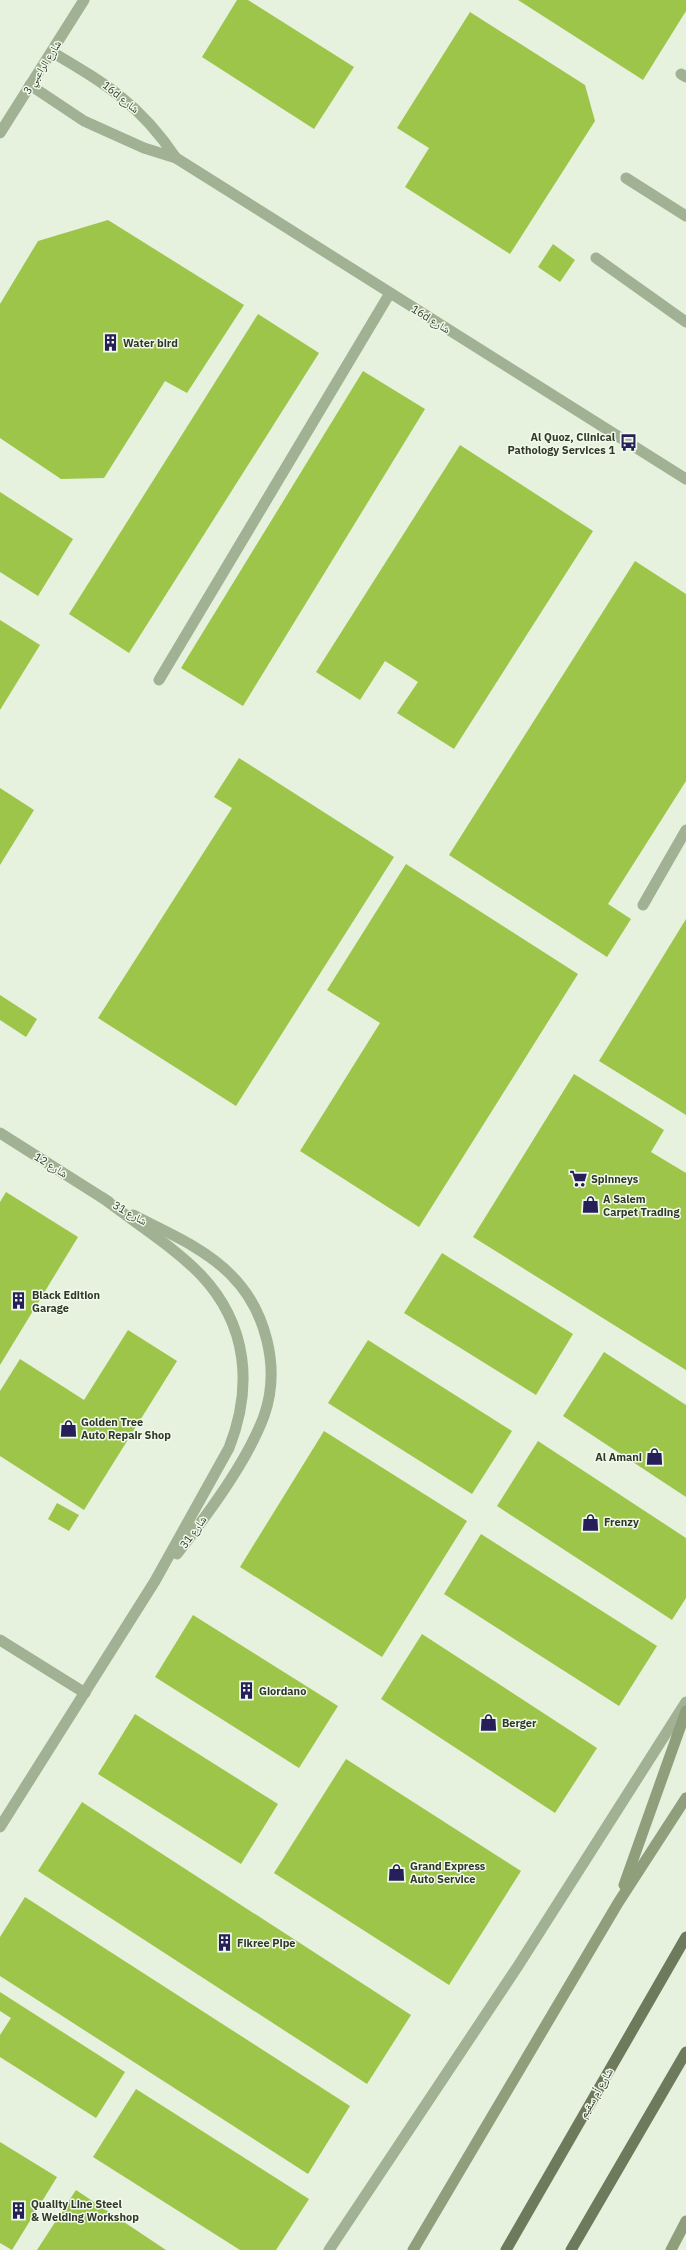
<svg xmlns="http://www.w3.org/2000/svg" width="686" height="2250" font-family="'IBM Plex Sans','Noto Naskh Arabic',sans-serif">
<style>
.building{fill:#9dc54a}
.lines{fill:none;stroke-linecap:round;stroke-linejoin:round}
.service{stroke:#a1b193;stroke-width:11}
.minor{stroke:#a1b193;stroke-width:11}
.secondary{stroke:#8f9e7b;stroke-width:11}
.primary{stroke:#6d7a5b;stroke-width:11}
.labels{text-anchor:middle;stroke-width:3;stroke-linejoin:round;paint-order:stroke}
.street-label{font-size:11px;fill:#323829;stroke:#f0faeb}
.poi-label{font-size:11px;font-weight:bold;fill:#323829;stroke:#f0faeb;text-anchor:start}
</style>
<rect width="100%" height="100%" fill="#e6f2de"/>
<g class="building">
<polygon points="237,0 248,0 354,67 314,129 202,57"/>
<polygon points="518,0 686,0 686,11 643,80"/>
<polygon points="470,12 585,85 595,121 510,254 405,187 429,148 397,128"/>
<polygon points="108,220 244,305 187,393 165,381 104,478 61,479 0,438 0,304 38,241"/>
<polygon points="553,244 575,260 560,282 538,267"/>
<polygon points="258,314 319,353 129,653 69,614"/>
<polygon points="363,371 425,409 243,706 181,668"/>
<polygon points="460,445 593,531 454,749 397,713 418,682 385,661 360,700 316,672"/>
<polygon points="0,492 73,539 38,596 0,572"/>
<polygon points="635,561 686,594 686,781 608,904 631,919 607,957 449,855"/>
<polygon points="0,620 40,645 0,710"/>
<polygon points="239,758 394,857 236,1106 98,1018 232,808 214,797"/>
<polygon points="0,788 34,810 0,865"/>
<polygon points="406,864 578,974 419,1227 300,1151 380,1023 327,990"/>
<polygon points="686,919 686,1115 599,1061"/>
<polygon points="0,995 37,1019 26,1037 0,1020"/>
<polygon points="574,1074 664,1130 651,1152 686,1173 686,1370 473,1237"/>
<polygon points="6,1192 78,1237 0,1365 0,1202"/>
<polygon points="442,1253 573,1334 536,1395 404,1313"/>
<polygon points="128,1330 177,1361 84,1510 0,1456 0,1391 20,1359 84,1400"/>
<polygon points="368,1340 512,1431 472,1494 328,1403"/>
<polygon points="604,1352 686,1405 686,1497 563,1416"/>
<polygon points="324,1431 467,1521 382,1657 240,1567"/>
<polygon points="538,1441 686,1538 686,1598 672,1620 497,1506"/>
<polygon points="57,1503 79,1515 69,1531 48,1519"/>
<polygon points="481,1534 657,1646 619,1706 444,1594"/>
<polygon points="193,1615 338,1706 299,1768 155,1677"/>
<polygon points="422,1634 597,1748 555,1813 381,1699"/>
<polygon points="135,1714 278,1804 241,1864 98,1774"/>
<polygon points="346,1759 521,1871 449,1985 274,1873"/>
<polygon points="82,1802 411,2015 367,2084 38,1871"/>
<polygon points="25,1897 350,2106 308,2174 0,1976 0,1937"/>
<polygon points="0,1992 125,2072 96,2118 0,2057 0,2035 11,2018 0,2011"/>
<polygon points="136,2089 309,2199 276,2250 240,2250 93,2157"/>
<polygon points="0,2142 57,2177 12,2250 0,2243"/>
<polygon points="76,2190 166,2250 37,2250"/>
</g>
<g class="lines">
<g class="service">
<polyline points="681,74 686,77"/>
<polyline points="626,178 686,216"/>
<polyline points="596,258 686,322"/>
<polyline points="159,680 390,293"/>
<polyline points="643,905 686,830"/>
<polyline points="0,1133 109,1202"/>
<path d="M 133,1215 C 166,1232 205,1248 231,1275 C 266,1310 281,1368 264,1416 C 247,1462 207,1515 177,1554"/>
<polyline points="0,1640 85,1693"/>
<path d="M 0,1827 L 155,1581 L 229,1448 C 253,1387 248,1325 201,1275 C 173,1246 135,1223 103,1198"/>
</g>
<g class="minor">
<path d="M 52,52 C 106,84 140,104 176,158"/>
<polyline points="30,85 84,121 144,148 176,158 686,479"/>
<polyline points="0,133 84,0"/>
<polyline points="329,2250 518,1966 686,1702"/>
</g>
<g class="secondary">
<polyline points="624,1885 686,1711"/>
<polyline points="413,2250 618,1903 686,1798"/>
<polyline points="671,2250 686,2221"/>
</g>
<g class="primary">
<polyline points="506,2250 686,1937"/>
<polyline points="571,2250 686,2052"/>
</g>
</g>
<defs>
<symbol id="building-bare" viewBox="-9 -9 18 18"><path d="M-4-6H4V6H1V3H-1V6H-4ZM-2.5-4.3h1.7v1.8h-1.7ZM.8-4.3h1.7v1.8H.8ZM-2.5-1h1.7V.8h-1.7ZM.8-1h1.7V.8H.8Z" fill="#271f5a" stroke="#f0faeb" stroke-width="2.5" paint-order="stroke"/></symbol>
<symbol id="bus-bare" viewBox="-9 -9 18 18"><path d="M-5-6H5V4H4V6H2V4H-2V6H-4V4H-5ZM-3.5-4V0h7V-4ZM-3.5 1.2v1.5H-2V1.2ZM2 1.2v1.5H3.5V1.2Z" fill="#271f5a" stroke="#f0faeb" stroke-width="2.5" paint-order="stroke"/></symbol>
<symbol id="supermarket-bare" viewBox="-9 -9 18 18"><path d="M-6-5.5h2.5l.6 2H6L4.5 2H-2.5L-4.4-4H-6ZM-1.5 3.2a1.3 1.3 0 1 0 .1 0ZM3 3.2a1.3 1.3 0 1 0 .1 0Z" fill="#271f5a" stroke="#f0faeb" stroke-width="2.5" paint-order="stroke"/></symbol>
<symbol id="shop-bare" viewBox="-9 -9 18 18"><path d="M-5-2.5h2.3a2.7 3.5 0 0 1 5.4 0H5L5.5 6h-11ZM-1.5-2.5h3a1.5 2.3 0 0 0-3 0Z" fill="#271f5a" stroke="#f0faeb" stroke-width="2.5" paint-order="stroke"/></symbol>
</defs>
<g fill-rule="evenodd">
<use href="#building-bare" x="98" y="330" width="25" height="25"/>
<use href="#bus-bare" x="616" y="430" width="25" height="25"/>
<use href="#supermarket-bare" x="566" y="1166" width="25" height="25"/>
<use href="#shop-bare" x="578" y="1192" width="25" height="25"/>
<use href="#building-bare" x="6" y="1288" width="25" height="25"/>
<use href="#shop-bare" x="56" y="1416" width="25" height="25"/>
<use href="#shop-bare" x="642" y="1444" width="25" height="25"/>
<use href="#shop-bare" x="578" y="1510" width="25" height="25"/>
<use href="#building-bare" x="234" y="1678" width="25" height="25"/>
<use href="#shop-bare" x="476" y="1710" width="25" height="25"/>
<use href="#shop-bare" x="384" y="1860" width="25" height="25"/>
<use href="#building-bare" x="212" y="1930" width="25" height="25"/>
<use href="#building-bare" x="6" y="2198" width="25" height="25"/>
</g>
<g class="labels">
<g class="street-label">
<text transform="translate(42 67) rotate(-58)" y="4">شارع الراعبي 3</text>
<text transform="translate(121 97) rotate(39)" y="4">16d شارع</text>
<text transform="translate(431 319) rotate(32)" y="4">16d شارع</text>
<text transform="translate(51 1165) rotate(32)" y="4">شارع 12</text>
<text transform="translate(130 1213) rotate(29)" y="4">شارع 31</text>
<text transform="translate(193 1532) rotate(-54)" y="4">شارع 31</text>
<text transform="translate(596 2093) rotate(-60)" y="4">شارع أم سقيم</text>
</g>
<g class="poi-label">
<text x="123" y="347">Water bird</text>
<text x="615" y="441" text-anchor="end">Al Quoz, Clinical<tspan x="615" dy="13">Pathology Services 1</tspan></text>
<text x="591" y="1183">Spinneys</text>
<text x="603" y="1203">A Salem<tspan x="603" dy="13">Carpet Trading</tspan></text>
<text x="32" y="1299">Black Edition<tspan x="32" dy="13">Garage</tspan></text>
<text x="81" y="1426">Golden Tree<tspan x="81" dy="13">Auto Repair Shop</tspan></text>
<text x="642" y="1461" text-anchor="end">Al Amani</text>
<text x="604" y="1526">Frenzy</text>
<text x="259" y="1695">Giordano</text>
<text x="502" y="1727">Berger</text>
<text x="410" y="1870">Grand Express<tspan x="410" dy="13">Auto Service</tspan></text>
<text x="237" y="1947">Fikree Pipe</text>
<text x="31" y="2208">Quality Line Steel<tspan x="31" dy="13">&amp; Welding Workshop</tspan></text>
</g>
</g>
</svg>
